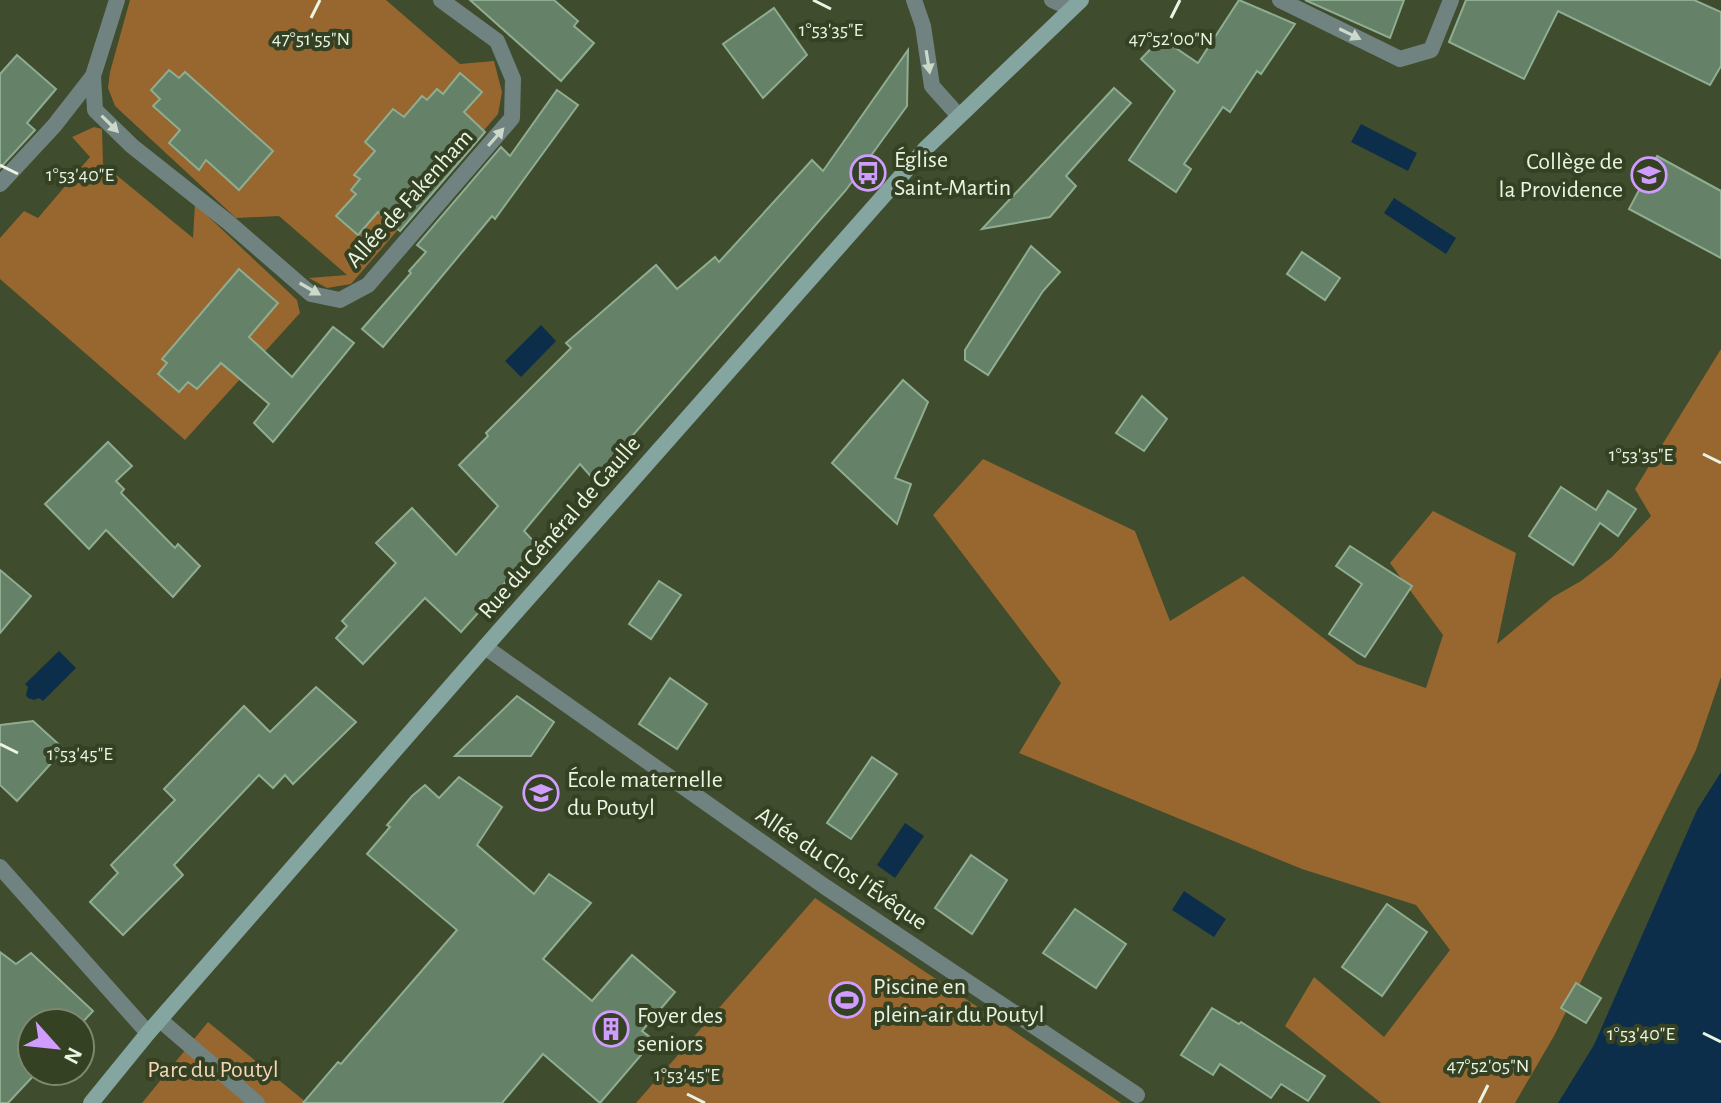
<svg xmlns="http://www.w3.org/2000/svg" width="1721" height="1103" font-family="'Alegreya Sans',sans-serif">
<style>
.green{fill:#97672f}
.water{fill:#0d2e4a}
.building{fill:#658268;stroke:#8fad91;stroke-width:2}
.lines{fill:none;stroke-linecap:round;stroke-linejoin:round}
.lane{stroke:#708381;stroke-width:16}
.street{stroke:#708381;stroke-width:16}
.secondary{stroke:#85a5a1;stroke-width:16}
.oneway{fill:#ccd8ca}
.ticks{fill:none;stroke:#ebf4e2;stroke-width:3}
.labels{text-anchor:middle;stroke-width:8;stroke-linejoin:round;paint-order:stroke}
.poi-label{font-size:24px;fill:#ebf4e2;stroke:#344123;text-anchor:start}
.street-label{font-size:24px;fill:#ebf4e2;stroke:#344123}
.park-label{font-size:24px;fill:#f5d6b7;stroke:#344123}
.ticks-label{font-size:20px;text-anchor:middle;fill:#ebf4e2;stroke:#344123;stroke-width:8;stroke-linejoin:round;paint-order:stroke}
</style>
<rect width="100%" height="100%" fill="#3f4c2d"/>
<g class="green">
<polygon points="130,0 386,0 460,64 494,61 502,92 498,114 351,284 327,288 309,278 347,275 279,216 236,218 115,106 108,88 110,72"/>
<polygon points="94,127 102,129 103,164 193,238 195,204 297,300 300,313 185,440 0,279 0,238 24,211 38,218 90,157 72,137"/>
<polygon points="1721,349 1721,677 1696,750 1554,1036 1515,1103 1381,1103 1285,1026 1314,977 1384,1037 1450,950 1416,905 1302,869 1019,753 1061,683 933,515 983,459 1135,531 1170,621 1243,576 1357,664 1426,688 1443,635 1390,563 1433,511 1516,553 1497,644 1553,597 1581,581 1612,557 1651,516 1635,489"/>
<polygon points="815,898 1121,1103 636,1103"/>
<polygon points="208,1022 307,1103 142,1103"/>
</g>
<g class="water">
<polygon points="1361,124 1417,153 1408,171 1351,142"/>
<polygon points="1394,198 1456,238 1446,254 1384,213"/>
<polygon points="541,325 556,341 521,377 505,361"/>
<polygon points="59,651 76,668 43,701 39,698 34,700 28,698 26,695 28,687 25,684"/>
<polygon points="1721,772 1721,1103 1558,1103 1594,1045 1697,810"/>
<polygon points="905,823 924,836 895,878 877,865"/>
<polygon points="1184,891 1226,919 1214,937 1172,910"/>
</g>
<g class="building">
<polygon points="470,0 554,0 578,21 574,26 594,43 561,81"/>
<polygon points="1239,0 1295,24 1261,74 1257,71 1230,112 1223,107 1184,164 1191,169 1176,192 1129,160 1175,91 1141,59 1161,38 1198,63"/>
<polygon points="1305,0 1404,0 1390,38"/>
<polygon points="1466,0 1694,0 1721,12 1721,66 1710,85 1558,11 1524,79 1449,42"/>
<polygon points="774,8 807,55 763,98 723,44"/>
<polygon points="908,50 907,106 846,190 594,480 580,464 524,531 538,546 461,632 425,598 363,664 336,638 347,626 342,621 396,563 376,543 412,508 456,555 498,506 459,465 488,436 486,433 571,348 566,343 656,265 677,289 715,257 719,262 812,160 823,171"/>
<polygon points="17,55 56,89 27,123 35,130 0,168 0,74"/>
<polygon points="169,70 179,78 185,72 273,151 239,190 206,160 199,170 169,143 180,130 153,106 160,99 151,90"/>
<polygon points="460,73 482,92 464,112 485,132 400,231 378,212 358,235 336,216 356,194 351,190 360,179 354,175 375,151 365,142 393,109 404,117 422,96 427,100 437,89 443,94"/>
<polygon points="1114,88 1131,103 1066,176 1076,186 1050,217 982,229"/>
<polygon points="557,90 578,105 495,219 492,216 383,347 362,329 411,273 409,271 426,252 417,245 501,147 510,156"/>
<polygon points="1657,156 1721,191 1721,258 1629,209"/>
<polygon points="1031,246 1060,272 1043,291 988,375 965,360 965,350"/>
<polygon points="1302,252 1340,278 1325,300 1287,274"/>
<polygon points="239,269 278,303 249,337 292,377 333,327 354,343 273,442 254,423 269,404 221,363 197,389 188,382 179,392 158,374 167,363 162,359"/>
<polygon points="903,380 928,402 895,478 911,484 897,524 832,463"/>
<polygon points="1142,396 1167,419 1144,451 1116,433"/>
<polygon points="108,442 132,466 116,481 124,489 121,493 175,548 178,544 200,566 173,597 106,530 89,549 45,504"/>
<polygon points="1561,487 1596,510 1608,491 1636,509 1618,536 1600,523 1573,565 1529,536"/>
<polygon points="1350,546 1412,586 1365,657 1329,634 1362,584 1336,566"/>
<polygon points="0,570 31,596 0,633"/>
<polygon points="659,581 681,595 651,639 629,624"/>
<polygon points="670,678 707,704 677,749 639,724"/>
<polygon points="316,687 356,722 293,784 285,775 273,788 259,775 174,865 183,875 123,935 90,902 118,873 111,865 175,800 164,789 244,706 270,732"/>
<polygon points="517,696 554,722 531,756 455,756"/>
<polygon points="33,721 64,749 17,801 0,785 0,725"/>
<polygon points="872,757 897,774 851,839 827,823"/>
<polygon points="459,777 502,807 477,845 534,894 549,874 591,903 543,959 592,1001 632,955 675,992 642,1031 654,1040 600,1103 543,1054 502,1103 303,1103 338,1062 341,1064 457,930 367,854 390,827 387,825 412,796 425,785 439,798"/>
<polygon points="971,855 1007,880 972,934 935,908"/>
<polygon points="1387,904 1427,932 1382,996 1342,967"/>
<polygon points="1075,909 1126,944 1096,988 1043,953"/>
<polygon points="0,952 16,964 31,953 93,1011 80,1025 80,1023 32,1023 32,1071 38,1071 8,1103 0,1103"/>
<polygon points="1576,983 1601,998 1586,1023 1561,1008"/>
<polygon points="1212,1008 1239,1024 1241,1022 1325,1076 1308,1101 1281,1084 1271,1098 1220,1064 1213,1075 1181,1055"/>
</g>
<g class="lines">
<polyline class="lane" points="485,647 824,886 1137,1095"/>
<g class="street">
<polyline points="117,0 93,76 95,110 132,146 228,222 311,294 340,300 368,285 512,118 513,79 497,41 441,0"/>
<polyline points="914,0 923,26 932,86 958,115"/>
<polyline points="1052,0 1070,8"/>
<polyline points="1280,0 1400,59 1431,50 1451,0"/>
<polyline points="0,184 54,126 93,76"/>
<polyline points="0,867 148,1033"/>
<polyline points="160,1020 257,1103"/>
</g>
<polyline class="secondary" points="91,1103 148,1033 485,647 925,149 1081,0"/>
</g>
<defs><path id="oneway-solid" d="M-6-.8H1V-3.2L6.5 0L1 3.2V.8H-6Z" transform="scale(2)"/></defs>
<g class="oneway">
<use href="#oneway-solid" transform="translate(1350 34) rotate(26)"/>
<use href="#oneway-solid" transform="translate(928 62) rotate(81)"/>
<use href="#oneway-solid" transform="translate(110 124) rotate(45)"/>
<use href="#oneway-solid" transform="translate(496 137) rotate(-49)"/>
<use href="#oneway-solid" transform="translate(310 289) rotate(30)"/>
</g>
<path class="ticks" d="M 813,0 L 831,9M 311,18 L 320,0M 1171,18 L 1180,0M 0,165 L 18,174M 1703,454 L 1721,463M 0,744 L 18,753M 1703,1033 L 1721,1042M 687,1094 L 705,1103M 1479,1103 L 1488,1085"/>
<defs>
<symbol id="bus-ring" viewBox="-11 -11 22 22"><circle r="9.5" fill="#344123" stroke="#d09dff" stroke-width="1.5"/><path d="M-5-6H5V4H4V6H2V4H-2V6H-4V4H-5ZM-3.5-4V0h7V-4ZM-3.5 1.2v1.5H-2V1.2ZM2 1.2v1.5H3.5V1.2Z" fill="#d09dff"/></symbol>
<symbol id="school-ring" viewBox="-11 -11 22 22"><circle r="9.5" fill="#344123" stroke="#d09dff" stroke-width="1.5"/><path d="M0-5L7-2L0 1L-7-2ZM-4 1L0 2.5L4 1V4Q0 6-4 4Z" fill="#d09dff"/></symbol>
<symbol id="stadium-ring" viewBox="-11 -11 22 22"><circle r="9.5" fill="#344123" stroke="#d09dff" stroke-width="1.5"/><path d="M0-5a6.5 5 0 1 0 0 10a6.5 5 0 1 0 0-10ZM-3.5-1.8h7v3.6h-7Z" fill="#d09dff"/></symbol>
<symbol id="building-ring" viewBox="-11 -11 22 22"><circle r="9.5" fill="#344123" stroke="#d09dff" stroke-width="1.5"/><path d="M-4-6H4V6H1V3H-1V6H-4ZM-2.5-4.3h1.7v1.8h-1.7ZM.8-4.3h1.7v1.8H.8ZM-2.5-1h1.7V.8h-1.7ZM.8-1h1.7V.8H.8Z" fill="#d09dff"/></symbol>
</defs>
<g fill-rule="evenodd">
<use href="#bus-ring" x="848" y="153" width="40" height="40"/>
<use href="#school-ring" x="1629" y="155" width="40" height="40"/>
<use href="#school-ring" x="521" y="773" width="40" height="40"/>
<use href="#stadium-ring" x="827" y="980" width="40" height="40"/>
<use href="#building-ring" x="591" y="1009" width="40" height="40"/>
</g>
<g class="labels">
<g class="poi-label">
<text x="894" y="167">Église<tspan x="894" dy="28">Saint-Martin</tspan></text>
<text x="1623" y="169" text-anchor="end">Collège de<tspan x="1623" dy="28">la Providence</tspan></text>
<text x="567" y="787">École maternelle<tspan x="567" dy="28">du Poutyl</tspan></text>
<text x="873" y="994">Piscine en<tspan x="873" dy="28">plein-air du Poutyl</tspan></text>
<text x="637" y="1023">Foyer des<tspan x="637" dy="28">seniors</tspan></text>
</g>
<g class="street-label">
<text transform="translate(409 198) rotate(-48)" y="8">Allée de Fakenham</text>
<text transform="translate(559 527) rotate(-49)" y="8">Rue du Général de Gaulle</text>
<text transform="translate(842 868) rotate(34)" y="8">Allée du Clos l'Évêque</text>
</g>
<g class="park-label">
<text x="213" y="1077">Parc du Poutyl</text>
</g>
</g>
<g class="ticks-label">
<text x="831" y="36">1°53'35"E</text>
<text x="311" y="45">47°51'55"N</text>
<text x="1171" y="45">47°52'00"N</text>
<text x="80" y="181">1°53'40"E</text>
<text x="1641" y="461">1°53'35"E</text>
<text x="80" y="760">1°53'45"E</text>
<text x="1641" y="1040">1°53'40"E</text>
<text x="1488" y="1072">47°52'05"N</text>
<text x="687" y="1081">1°53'45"E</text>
</g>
<g transform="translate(56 1047) rotate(117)"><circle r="38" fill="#344123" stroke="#7d896f" stroke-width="2"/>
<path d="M0-6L14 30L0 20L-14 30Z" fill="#d09dff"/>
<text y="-12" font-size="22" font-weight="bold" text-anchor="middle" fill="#ebf4e2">N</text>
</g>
</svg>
